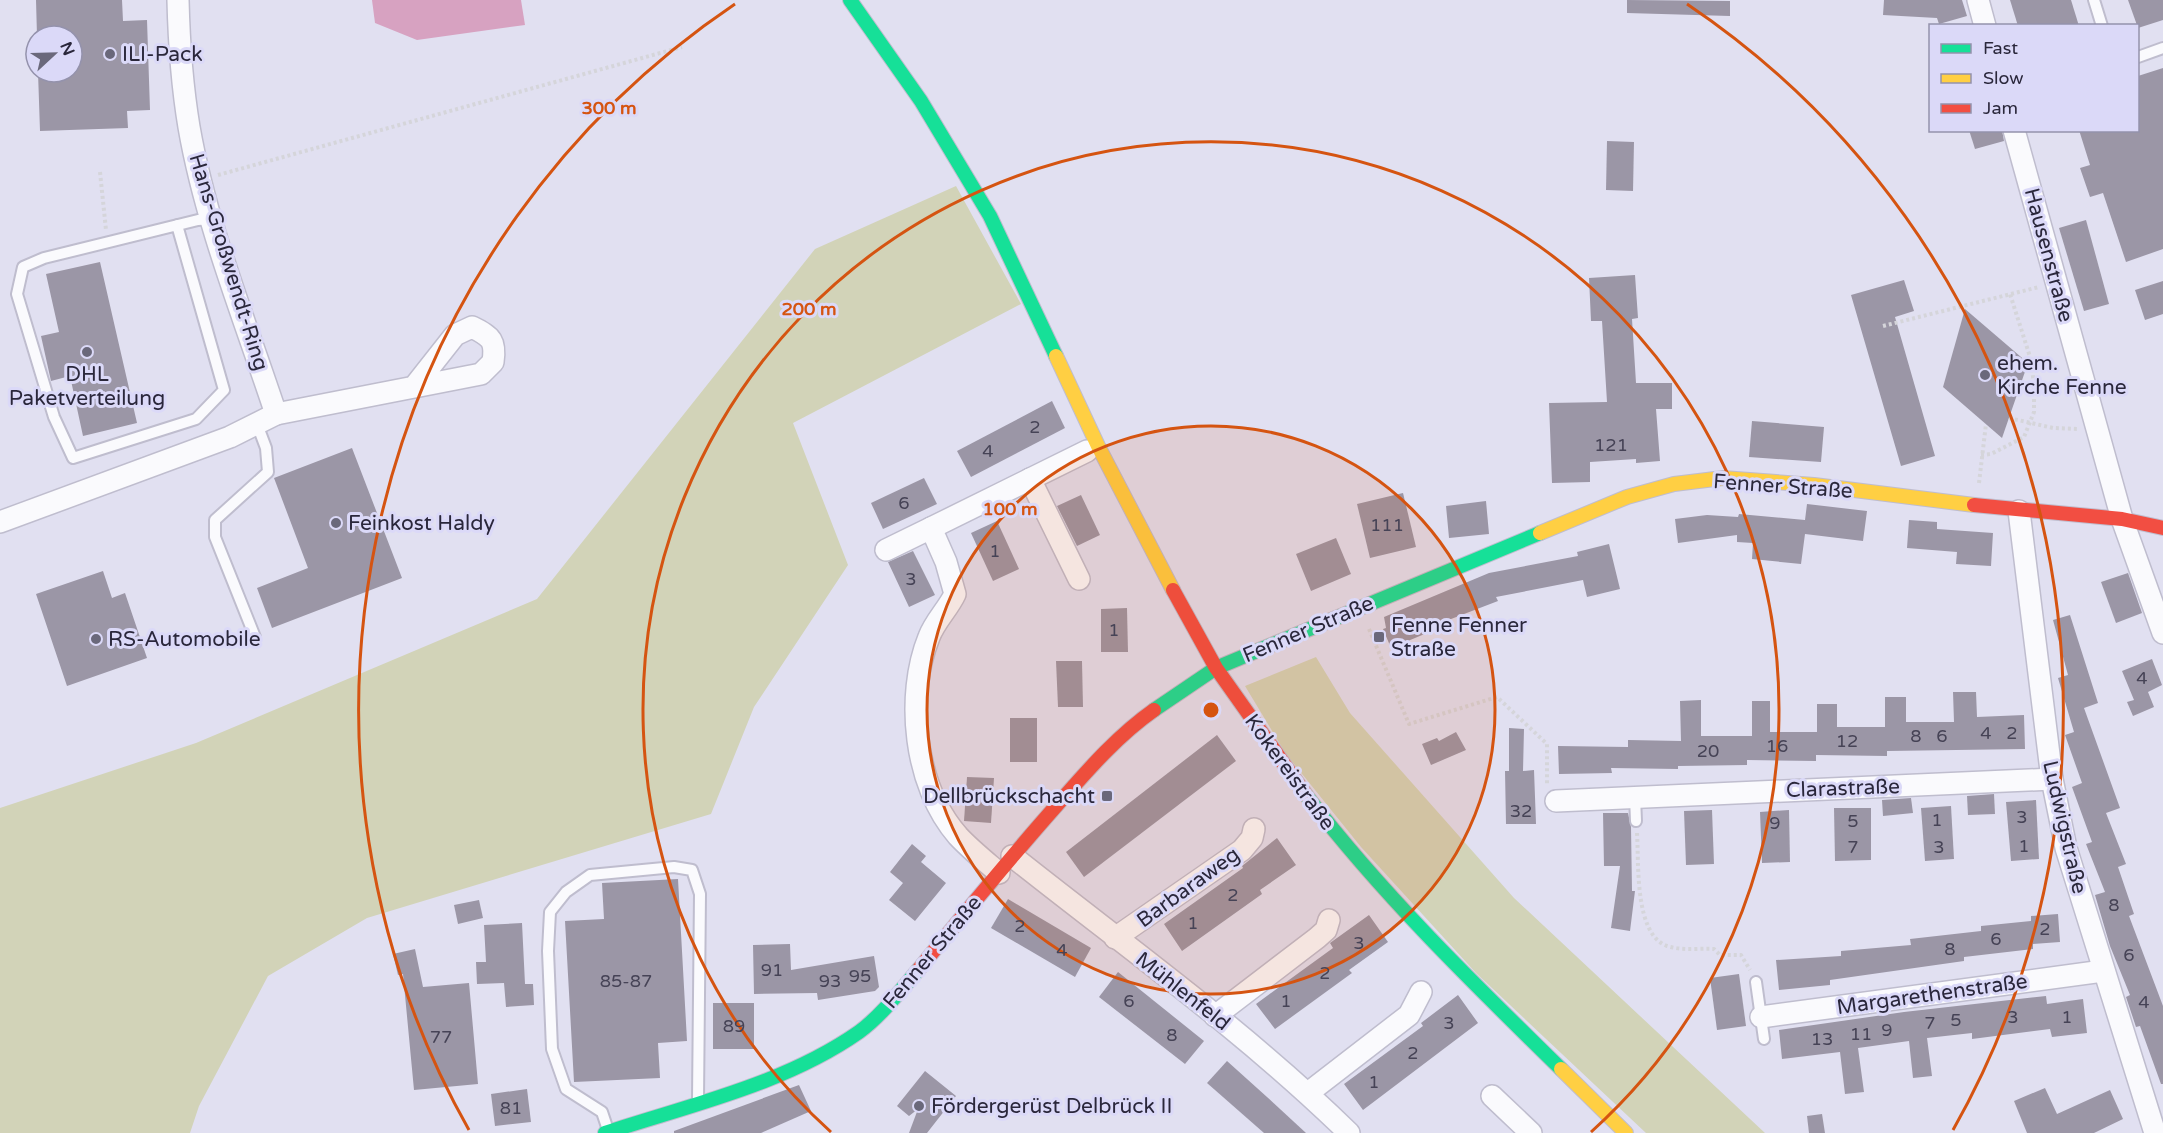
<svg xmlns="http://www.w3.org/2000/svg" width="2163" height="1133" font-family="'Varela Round',sans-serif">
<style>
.green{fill:#d2d3b8}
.water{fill:#d7a2c1}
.building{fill:#9b96a6}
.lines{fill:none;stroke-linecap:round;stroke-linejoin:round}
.lane-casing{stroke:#bfbdce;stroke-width:14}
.street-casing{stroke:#bfbdce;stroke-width:24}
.fast-casing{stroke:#bfbdce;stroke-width:16}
.slow-casing{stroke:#bfbdce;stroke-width:16}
.jam-casing{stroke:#bfbdce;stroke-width:16}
.path{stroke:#d5d5da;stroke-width:4;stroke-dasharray:3 3;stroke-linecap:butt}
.lane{stroke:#fafafd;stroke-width:10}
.street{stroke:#fafafd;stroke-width:21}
.fast{stroke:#16e098;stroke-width:14}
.slow{stroke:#ffcf43;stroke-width:14}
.jam{stroke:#f24e42;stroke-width:14}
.ring{fill:none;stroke:#d55411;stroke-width:3}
.poi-dot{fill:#6a687b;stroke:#dbd9f8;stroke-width:2}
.labels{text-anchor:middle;stroke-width:6;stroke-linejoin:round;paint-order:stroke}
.number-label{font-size:18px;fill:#464356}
.poi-label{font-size:21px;fill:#2a273b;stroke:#dbd9f8;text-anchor:start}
.street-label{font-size:21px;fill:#2a273b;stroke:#dbd9f8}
.centre{fill:#d55411;stroke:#dbd9f8;stroke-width:3}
.ring-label{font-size:18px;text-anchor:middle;font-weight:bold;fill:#d55411;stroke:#dbd9f8;stroke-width:6;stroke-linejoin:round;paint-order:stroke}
</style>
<rect width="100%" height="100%" fill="#e1e0f1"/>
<g class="green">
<polygon points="956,186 1021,304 793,423 848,565 754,707 711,814 367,918 268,976 199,1106 190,1133 0,1133 0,808 196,743 537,599 815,249"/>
<polygon points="1316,657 1350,713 1514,898 1765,1133 1646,1133 1476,973 1361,847 1286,754 1245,686"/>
</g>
<polygon class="water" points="372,0 521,0 525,25 417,40 375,23"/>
<g class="building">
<polygon points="36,0 122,0 123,21 147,20 150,110 127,111 128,128 40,131 38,72 72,72 72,36 37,36"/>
<polygon points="1627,0 1730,1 1730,16 1627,13"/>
<polygon points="1884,0 1962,0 1967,16 1939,24 1937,18 1883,15"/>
<polygon points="2010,0 2071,0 2079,26 2018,26"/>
<polygon points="2128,0 2163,0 2163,20 2138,28"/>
<polygon points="2163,68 2163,249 2126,262 2103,193 2090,197 2080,168 2090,165 2079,130 2138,130 2138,76"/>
<polygon points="1969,130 2002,130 2004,141 1975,149"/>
<polygon points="1607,141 1634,142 1633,191 1606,190"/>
<polygon points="2086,220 2109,304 2084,311 2059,228"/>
<polygon points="100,262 137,423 83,436 70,376 51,381 41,336 59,332 46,274"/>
<polygon points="1635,275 1638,318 1632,319 1636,383 1672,383 1672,409 1656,409 1660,461 1636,463 1636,459 1590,462 1590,482 1552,483 1549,403 1607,402 1602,321 1591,321 1589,278"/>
<polygon points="1904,280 1914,311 1895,317 1935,456 1901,466 1851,295"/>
<polygon points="2163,281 2163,314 2145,320 2135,290"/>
<polygon points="1965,309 2028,363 2002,438 1943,387"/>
<polygon points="1052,401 1065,428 971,477 957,451"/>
<polygon points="1752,421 1824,427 1821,462 1749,457"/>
<polygon points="352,448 402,578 272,628 257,588 308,568 274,478"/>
<polygon points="924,478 937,504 883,529 871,503"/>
<polygon points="1403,493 1416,547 1370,558 1357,504"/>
<polygon points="1081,495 1100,535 1077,546 1057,506"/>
<polygon points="1486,501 1489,534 1449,538 1446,506"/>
<polygon points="1807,504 1867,511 1863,541 1805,534 1801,564 1752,559 1753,543 1737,542 1737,535 1678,543 1675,519 1707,515 1738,517 1739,514 1805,520"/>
<polygon points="1909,520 1937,522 1937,529 1993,533 1991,566 1956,564 1957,552 1907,548"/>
<polygon points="997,521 1019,569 993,581 971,533"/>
<polygon points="1336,538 1351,574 1311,591 1296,554"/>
<polygon points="1609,544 1620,589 1587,597 1583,580 1496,597 1498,601 1425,629 1427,633 1391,648 1383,629 1386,628 1384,617 1489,573 1578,556 1577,552"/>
<polygon points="913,551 935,595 909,607 888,562"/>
<polygon points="103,571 112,598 125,593 147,658 67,686 36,594"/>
<polygon points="2128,573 2142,613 2116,623 2101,582"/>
<polygon points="1127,608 1128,652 1101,652 1101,609"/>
<polygon points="2070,615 2098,703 2084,708 2120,808 2106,813 2126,864 2118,867 2134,914 2129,916 2163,1006 2163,1084 2161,1084 2140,1026 2136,1027 2126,997 2130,995 2110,946 2095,895 2105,892 2086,844 2092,842 2072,787 2082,783 2065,735 2074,732 2058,678 2068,675 2053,620"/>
<polygon points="2152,659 2162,685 2148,692 2154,707 2133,716 2127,702 2134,700 2122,671"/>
<polygon points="1056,661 1082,661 1083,707 1058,707"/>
<polygon points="1953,692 1976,692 1977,717 2024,715 2025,749 1887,751 1887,756 1816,755 1816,761 1747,760 1747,765 1678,766 1678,769 1611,768 1612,773 1559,774 1558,746 1628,747 1628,740 1681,741 1680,701 1701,700 1701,736 1752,736 1752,701 1770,701 1770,732 1817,732 1817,704 1837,704 1837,727 1885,727 1885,697 1906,697 1906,722 1954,722"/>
<rect x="1010" y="718" width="27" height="44"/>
<polygon points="1509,728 1524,729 1523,771 1534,770 1536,824 1506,824 1505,771 1509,771"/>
<polygon points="1456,732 1466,750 1431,765 1422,744 1437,738 1439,741"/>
<polygon points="1217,735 1236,761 1084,877 1066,852"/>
<polygon points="967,777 994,778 991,823 964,821"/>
<polygon points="1994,794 1995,814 1968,815 1967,796"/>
<polygon points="1911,798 1913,813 1883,816 1882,800"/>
<polygon points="2036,800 2039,859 2011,861 2006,802"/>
<polygon points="1951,806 1954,859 1925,861 1921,808"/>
<polygon points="1834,808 1871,808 1871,860 1835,861"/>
<polygon points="1712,810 1714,864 1686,865 1684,811"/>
<polygon points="1789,810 1790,862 1762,863 1760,812"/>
<polygon points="1603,813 1628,813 1631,827 1632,891 1635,891 1630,931 1611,928 1620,866 1604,866"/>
<polygon points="1277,838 1296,865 1260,890 1262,894 1182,951 1164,924 1243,868 1242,866"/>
<polygon points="912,844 926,856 921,862 946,883 915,921 889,900 903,883 890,872"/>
<polygon points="678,879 687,1041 658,1043 660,1078 574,1082 565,921 604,919 602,883"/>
<polygon points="1008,899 1091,948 1075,977 991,928"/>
<polygon points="479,900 483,918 458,924 454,905"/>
<polygon points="2058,914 2060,942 2033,944 2033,949 1964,957 1964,961 1830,980 1830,985 1779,990 1776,960 1841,956 1841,951 1911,945 1910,939 1981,931 1981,926 2031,921 2031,916"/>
<polygon points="1369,915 1388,942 1349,970 1352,973 1275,1029 1256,1004 1333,948 1330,943"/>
<polygon points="522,923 525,984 533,984 534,1005 506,1007 504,983 477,984 476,962 486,962 484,925"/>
<polygon points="790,944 791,970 874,956 879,987 875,991 818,1000 817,993 754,994 753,945"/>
<polygon points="415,949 423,987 469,983 478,1084 414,1090 403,974 398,975 393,954"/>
<polygon points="1118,972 1204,1041 1185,1064 1099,997"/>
<polygon points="1739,974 1746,1026 1717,1030 1710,978"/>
<polygon points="1458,995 1478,1023 1363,1110 1344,1084 1423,1026 1421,1023"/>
<polygon points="2046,996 2047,1004 2083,999 2087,1033 2052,1037 2050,1029 1972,1039 1972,1033 1927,1038 1932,1076 1913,1078 1909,1041 1858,1048 1864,1092 1845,1094 1840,1052 1782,1059 1779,1030 1904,1012"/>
<rect x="713" y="1003" width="41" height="46"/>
<polygon points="1227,1061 1267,1097 1306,1133 1264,1133 1207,1083"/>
<polygon points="925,1071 956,1096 927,1133 909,1133 918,1109 909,1116 897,1106"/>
<polygon points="799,1085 811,1111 761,1133 674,1133 674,1131"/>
<polygon points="2045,1088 2057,1114 2110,1090 2123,1119 2094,1133 2027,1133 2014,1101"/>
<polygon points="527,1089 531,1122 495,1126 491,1094"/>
<polygon points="1822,1114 1825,1133 1809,1133 1807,1116"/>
</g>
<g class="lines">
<defs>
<g id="lane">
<polyline points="2094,0 2102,26"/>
<polyline points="2138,57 2163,48"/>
<polyline points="177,225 224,390 196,419 73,458 54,417 17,294 23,267 44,258 198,220 212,219"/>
<polyline points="255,637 215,537 215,520 268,472 266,448 257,424"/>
<polyline points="1635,797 1636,821"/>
<polyline points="1756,982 1764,1039"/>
<polyline points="608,1130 602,1112 566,1089 552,1049 548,951 550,912 566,892 590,875 674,867 692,870 700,894 698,1099"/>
</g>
<g id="street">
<polyline points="1978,0 1985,26"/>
<polyline points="2014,130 2122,519 2163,633"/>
<path d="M 276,414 L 481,374 L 493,362 C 496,341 492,337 472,327 L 455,335 L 414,387"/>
<polyline points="1030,479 1079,579"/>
<polyline points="2019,511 2052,779 2066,848 2155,1133"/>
<path d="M 0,522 L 230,437 L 276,414 C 245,320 206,225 189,127 C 182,85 179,42 178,0"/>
<polyline points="886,550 931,528"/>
<polyline points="1556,801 2052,779"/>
<path d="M 1012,856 C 1125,946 1245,1031 1349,1133"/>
<path d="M 999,873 C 985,861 970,849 958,836 C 914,786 905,696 929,637 C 935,621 948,609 955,594 L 946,562 L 931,528 L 1087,451"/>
<polyline points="1115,938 1242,850 1252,838 1254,829"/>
<polyline points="1215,1016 1317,938 1326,930 1329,920"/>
<polyline points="1761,1017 2103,971"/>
<polyline points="1308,1093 1409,1015 1421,992"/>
<polyline points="1492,1096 1531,1133"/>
</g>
<g id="fast">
<polyline points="850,0 921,101 990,216 1056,356"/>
<polyline points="1154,710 1216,668 1540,533"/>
<path d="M 1306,795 C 1382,894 1471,981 1561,1069"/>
<path d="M 605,1133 C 690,1105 785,1084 859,1032 C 881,1016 901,990 919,969"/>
</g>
<g id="slow">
<polyline points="1056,356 1098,446 1173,590"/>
<polyline points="1540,533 1627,497 1674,484 1723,478 1814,485 1974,505"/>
<polyline points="1561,1069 1626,1133"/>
</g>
<g id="jam">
<polyline points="1974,505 2122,519 2163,528"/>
<polyline points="1173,590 1216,668 1306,795"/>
<path d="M 919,969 C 964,914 1009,859 1057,805 C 1087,771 1117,736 1154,710"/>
</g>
</defs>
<use href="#lane" class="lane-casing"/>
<use href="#street" class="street-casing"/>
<use href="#fast" class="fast-casing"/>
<use href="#slow" class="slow-casing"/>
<use href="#jam" class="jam-casing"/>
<g class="path">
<polyline points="100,172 106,230"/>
<polyline points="218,175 682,47"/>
<polyline points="1883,326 2039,287"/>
<polyline points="2009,418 2053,428 2079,429"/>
<polyline points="1981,455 1991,454 2024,437 2034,412 2034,385 2031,360 2010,294"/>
<polyline points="1979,483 1986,424"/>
<polyline points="1369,629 1409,724 1497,697 1547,744 1547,785"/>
<path d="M 1637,833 C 1639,863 1634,934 1667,946 C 1682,951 1699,948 1714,949 L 1720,955 L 1741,955 L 1750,970"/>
</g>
<use href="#lane" class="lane"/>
<use href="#street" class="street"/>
<use href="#fast" class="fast"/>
<use href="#slow" class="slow"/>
<use href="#jam" class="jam"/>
</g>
<circle cx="1211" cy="710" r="284" fill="#d55411" fill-opacity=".12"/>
<g class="ring">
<circle cx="1211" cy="710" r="284"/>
<path d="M831 1132A568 568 0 1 1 1591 1132"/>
<path d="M469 1130A852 852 0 0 1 735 4M1687 4A852 852 0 0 1 1953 1130"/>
</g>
<g class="poi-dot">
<circle cx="110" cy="54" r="6"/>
<circle cx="87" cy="352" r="6"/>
<circle cx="1985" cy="375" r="6"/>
<circle cx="336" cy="523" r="6"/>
<rect x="1373" y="631" width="12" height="12" rx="3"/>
<circle cx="96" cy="639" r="6"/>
<rect x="1101" y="790" width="12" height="12" rx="3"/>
<circle cx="919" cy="1106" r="6"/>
</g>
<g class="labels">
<g class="number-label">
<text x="1035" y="433">2</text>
<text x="1611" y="451">121</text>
<text x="988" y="457">4</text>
<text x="904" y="509">6</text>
<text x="1387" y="531">111</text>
<text x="995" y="557">1</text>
<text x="911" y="585">3</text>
<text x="1114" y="636">1</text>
<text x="2142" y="684">4</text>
<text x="1986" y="739">4</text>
<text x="2012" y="739">2</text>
<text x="1916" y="742">8</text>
<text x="1942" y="742">6</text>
<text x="1847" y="747">12</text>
<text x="1777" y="752">16</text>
<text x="1708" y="757">20</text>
<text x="1521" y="817">32</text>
<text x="2022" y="823">3</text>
<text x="1937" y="826">1</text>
<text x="1853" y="827">5</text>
<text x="1775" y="829">9</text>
<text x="2024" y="852">1</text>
<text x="1853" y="853">7</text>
<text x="1939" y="853">3</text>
<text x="1233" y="901">2</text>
<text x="2114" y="911">8</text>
<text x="1193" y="929">1</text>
<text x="1020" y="932">2</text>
<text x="2045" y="935">2</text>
<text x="1996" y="945">6</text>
<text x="1359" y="949">3</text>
<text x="1950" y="955">8</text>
<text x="1062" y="956">4</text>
<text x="2129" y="961">6</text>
<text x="772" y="976">91</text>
<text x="1325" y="979">2</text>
<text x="860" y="982">95</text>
<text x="626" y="987">85-87</text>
<text x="830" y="987">93</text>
<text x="1129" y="1007">6</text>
<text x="1286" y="1007">1</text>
<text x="2144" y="1008">4</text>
<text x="2013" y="1023">3</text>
<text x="2067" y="1023">1</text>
<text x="1956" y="1026">5</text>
<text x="1449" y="1029">3</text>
<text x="1930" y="1029">7</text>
<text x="734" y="1032">89</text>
<text x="1887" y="1036">9</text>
<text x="1861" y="1040">11</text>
<text x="1172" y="1041">8</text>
<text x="441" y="1043">77</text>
<text x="1822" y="1045">13</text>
<text x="1413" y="1059">2</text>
<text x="1374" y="1088">1</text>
<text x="511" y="1114">81</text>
</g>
<g class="poi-label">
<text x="122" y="61">ILI-Pack</text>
<text x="1997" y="370">ehem.<tspan x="1997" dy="24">Kirche Fenne</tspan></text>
<text x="87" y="381" text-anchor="middle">DHL<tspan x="87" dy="24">Paketverteilung</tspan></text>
<text x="348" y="530">Feinkost Haldy</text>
<text x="1391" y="632">Fenne Fenner<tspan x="1391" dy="24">Straße</tspan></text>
<text x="108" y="646">RS-Automobile</text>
<text x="1095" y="803" text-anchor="end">Dellbrückschacht</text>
<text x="931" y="1113">Fördergerüst Delbrück II</text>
</g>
<g class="street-label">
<text transform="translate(2049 255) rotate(75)" y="7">Hausenstraße</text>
<text transform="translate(229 262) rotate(73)" y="7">Hans-Großwendt-Ring</text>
<text transform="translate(1783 486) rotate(4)" y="7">Fenner Straße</text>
<text transform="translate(1308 629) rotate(-23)" y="7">Fenner Straße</text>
<text transform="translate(1290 772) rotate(54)" y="7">Kokereistraße</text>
<text transform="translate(1843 788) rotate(-2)" y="7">Clarastraße</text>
<text transform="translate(2065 827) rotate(77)" y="7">Ludwigstraße</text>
<text transform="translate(1188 887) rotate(-36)" y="7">Barbaraweg</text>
<text transform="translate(932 952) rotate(-50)" y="7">Fenner Straße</text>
<text transform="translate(1183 991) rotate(38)" y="7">Mühlenfeld</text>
<text transform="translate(1932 994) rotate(-8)" y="7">Margarethenstraße</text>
</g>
</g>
<circle cx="1211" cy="710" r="9" class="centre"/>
<g class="ring-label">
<text x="609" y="114">300 m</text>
<text x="809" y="315">200 m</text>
<text x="1010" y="515">100 m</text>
</g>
<rect x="1929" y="24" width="210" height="108" fill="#dbd9f8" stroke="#9492ac" stroke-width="1.5"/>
<rect x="1941" y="44" width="30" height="9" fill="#16e098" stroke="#9492ac" stroke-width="1.5"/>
<text x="1983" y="54" font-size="18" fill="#2a273b">Fast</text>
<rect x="1941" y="74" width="30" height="9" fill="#ffcf43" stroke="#9492ac" stroke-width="1.5"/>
<text x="1983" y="84" font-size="18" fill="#2a273b">Slow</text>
<rect x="1941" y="104" width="30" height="9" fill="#f24e42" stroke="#9492ac" stroke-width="1.5"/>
<text x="1983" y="114" font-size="18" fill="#2a273b">Jam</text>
<g transform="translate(54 54) rotate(68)"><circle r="28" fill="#dbd9f8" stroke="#9492ac" stroke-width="1.5"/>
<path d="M0-4.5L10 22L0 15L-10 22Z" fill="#6a687b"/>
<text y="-9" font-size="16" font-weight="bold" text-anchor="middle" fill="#2a273b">N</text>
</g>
</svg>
